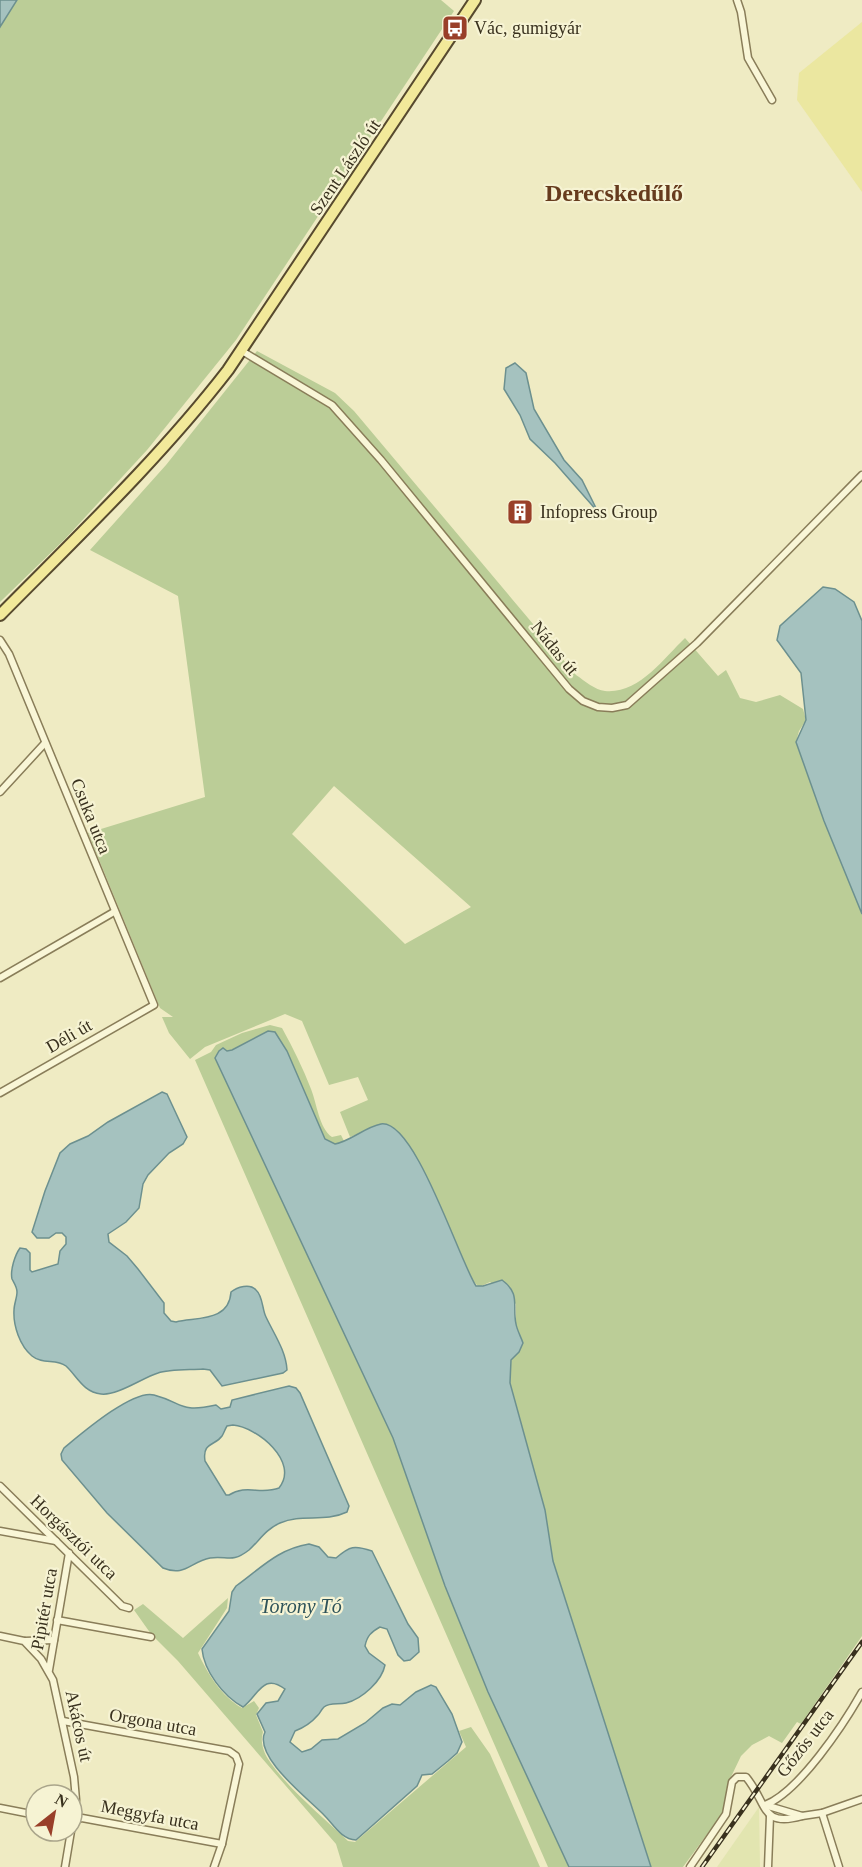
<svg xmlns="http://www.w3.org/2000/svg" width="862" height="1867" font-family="Georgia,serif">
<style>
.farmland{fill:#e2e5b0}
.green{fill:#bbcd97;fill-rule:evenodd}
.sand{fill:#ebe7a0}
.water{fill:#a5c2bf;stroke:#6c908f;stroke-width:1.5;fill-rule:evenodd}
.lines{fill:none;stroke-linecap:round;stroke-linejoin:round}
.street-casing{stroke:#897d59;stroke-width:9}
.primary-casing{stroke:#574a2e;stroke-width:14}
.street{stroke:#f9f6d7;stroke-width:6}
.primary{stroke:#f2e99a;stroke-width:10}
.rail-casing{stroke:#39311e;stroke-width:4.5}
.rail{stroke:#f6f3d3;stroke-width:2;stroke-dasharray:7;stroke-linecap:butt}
.labels{text-anchor:middle;stroke-width:4.5;stroke-linejoin:round;paint-order:stroke}
.poi-label{font-size:18px;fill:#39311e;stroke:#f6f3d3;text-anchor:start}
.street-label{font-size:18px;fill:#39311e;stroke:#f6f3d3}
.water-label{font-size:20px;font-style:italic;fill:#2d5259;stroke:#f6f3d3}
.district-label{font-size:24px;font-weight:bold;fill:#663b1d;stroke:#f6f3d3}
</style>
<rect width="100%" height="100%" fill="#efebc3"/>
<polygon class="farmland" points="759,1807 760,1867 717,1867"/>
<g class="green">
<polygon points="17,0 441,0 454,11 236,340 147,450 65,539 0,602 0,27"/>
<path d="M 257,351 L 335,393 L 354,411 L 576,675 C 585,681 595,690 605,691 C 639,694 663,659 685,638 L 718,676 L 726,670 L 740,698 L 756,702 L 780,695 L 803,709 L 806,720 L 799,731 L 796,742 L 824,821 L 862,914 L 862,1636 L 801,1724 L 797,1722 L 782,1743 L 769,1736 L 752,1745 L 741,1756 L 730,1779 L 722,1814 L 683,1867 L 651,1867 L 553,1561 L 545,1510 L 510,1383 L 511,1360 L 519,1352 L 523,1343 L 516,1325 L 516,1304 L 490,1282 L 479,1287 L 472,1280 L 434,1191 L 405,1140 L 382,1124 L 350,1137 L 340,1112 L 368,1100 L 358,1077 L 329,1085 L 302,1021 L 285,1014 L 205,1047 L 190,1059 L 169,1033 L 162,1017 L 173,1017 L 160,1008 L 88,833 L 205,797 L 178,596 L 90,550 L 166,465 ZM 334,786 L 471,907 L 405,944 L 292,834 Z"/>
<path d="M 270,1025 L 282,1028 C 293,1048 303,1068 311,1089 C 317,1104 319,1128 332,1137 L 341,1135 L 344,1141 L 335,1144 L 325,1139 L 287,1051 L 268,1031 L 232,1050 L 227,1051 L 223,1049 L 219,1051 L 215,1058 L 393,1438 L 445,1586 L 488,1692 L 569,1867 L 548,1867 L 195,1060 L 211,1052 L 216,1045 L 242,1033 Z"/>
<path d="M 228,1598 L 227,1608 L 198,1653 C 208,1674 221,1696 242,1708 L 254,1701 L 259,1708 L 256,1715 L 263,1732 C 260,1741 263,1751 268,1759 C 287,1788 323,1817 348,1841 L 355,1842 L 466,1747 L 459,1731 L 471,1727 L 490,1754 L 540,1867 L 343,1867 L 336,1844 L 178,1661 L 151,1634 L 134,1610 L 143,1604 L 183,1638 Z"/>
</g>
<polygon class="sand" points="862,22 862,192 797,100 799,73"/>
<g class="water">
<polygon points="0,0 17,0 0,27"/>
<polygon points="515,363 526,373 534,409 564,460 582,480 598,512 555,463 530,439 520,415 504,389 506,368"/>
<polygon points="823,587 835,589 854,602 862,621 862,914 824,821 796,742 806,720 801,673 777,640 780,626"/>
<path d="M 268,1031 L 275,1032 L 287,1051 L 325,1139 L 335,1144 C 351,1141 365,1127 381,1124 C 415,1119 459,1260 476,1286 L 483,1286 L 502,1280 C 521,1294 512,1305 516,1324 C 517,1330 521,1337 523,1343 L 519,1352 L 511,1360 L 510,1383 L 545,1510 L 553,1561 L 651,1867 L 569,1867 L 488,1692 L 445,1586 L 393,1438 L 215,1058 L 219,1051 L 223,1048 L 227,1051 L 232,1050 Z"/>
<path d="M 162,1092 L 167,1094 L 187,1137 L 183,1144 L 169,1153 L 148,1175 L 143,1184 L 139,1208 L 126,1222 L 108,1234 L 109,1242 L 127,1256 L 138,1269 L 164,1303 L 164,1313 L 171,1321 L 176,1322 C 197,1317 229,1322 231,1292 C 237,1287 250,1283 256,1290 C 263,1296 262,1309 266,1317 C 274,1334 286,1351 287,1370 L 283,1373 L 222,1386 L 210,1370 L 203,1369 C 190,1370 169,1369 158,1373 C 142,1378 117,1396 101,1394 C 83,1392 77,1376 66,1366 C 56,1358 43,1365 32,1356 C 20,1346 13,1326 14,1310 C 14,1304 17,1298 17,1292 C 17,1287 14,1283 12,1279 C 10,1270 15,1255 20,1248 L 26,1249 L 30,1253 L 30,1270 L 32,1272 L 58,1264 L 60,1251 L 66,1244 L 66,1237 L 62,1233 L 56,1233 L 49,1238 L 37,1238 L 32,1232 L 45,1191 L 60,1153 L 70,1144 L 88,1136 L 108,1122 Z"/>
<path d="M 289,1386 L 296,1388 L 300,1393 L 349,1506 L 347,1512 C 324,1523 302,1513 280,1523 C 266,1529 259,1541 249,1550 C 231,1564 227,1555 210,1558 C 190,1562 185,1577 163,1568 L 107,1513 L 62,1460 L 61,1454 L 64,1448 C 81,1434 133,1389 154,1395 C 184,1403 179,1413 216,1405 L 221,1409 L 230,1407 L 232,1400 ZM 233,1425 C 257,1427 300,1462 279,1488 C 261,1495 246,1484 229,1495 L 226,1495 L 205,1461 C 202,1442 215,1446 222,1436 C 224,1433 225,1429 227,1426 Z"/>
<path d="M 309,1544 L 319,1547 L 328,1557 L 336,1558 C 350,1546 354,1545 372,1551 L 408,1624 L 418,1638 L 419,1652 L 410,1660 L 404,1661 L 398,1655 L 387,1629 L 380,1627 C 371,1632 367,1636 365,1646 L 369,1653 L 385,1665 C 382,1681 362,1699 346,1703 C 339,1705 330,1702 324,1707 C 321,1710 320,1713 318,1715 C 312,1722 303,1728 295,1731 L 290,1742 L 302,1752 L 311,1749 L 322,1740 L 338,1739 L 365,1723 L 383,1708 L 392,1704 L 400,1705 L 416,1692 L 431,1685 L 436,1687 L 452,1714 L 462,1742 L 457,1753 L 448,1761 L 432,1774 L 422,1775 L 417,1786 L 356,1840 C 341,1839 334,1825 324,1815 C 309,1799 253,1757 265,1732 L 257,1714 L 266,1703 L 278,1701 L 285,1689 C 263,1672 258,1696 243,1707 C 223,1696 204,1671 202,1649 L 229,1611 L 232,1592 L 236,1586 C 261,1568 278,1549 309,1544 Z"/>
</g>
<g class="lines">
<defs>
<g id="street">
<polyline points="737,0 741,12 748,58 772,100"/>
<polyline points="242,351 332,405 381,460 569,689 583,701 598,707 612,708 627,705 697,643 862,475"/>
<polyline points="0,640 9,654 154,1005 0,1093"/>
<polyline points="0,792 45,743"/>
<polyline points="0,978 114,912"/>
<polyline points="0,1486 122,1606 129,1608"/>
<polyline points="0,1531 56,1541"/>
<polyline points="57,1620 151,1637"/>
<polyline points="0,1636 24,1641 41,1659 53,1680 74,1777 76,1800 72,1827"/>
<polyline points="25,1641 54,1640"/>
<polyline points="49,1670 69,1553"/>
<polyline points="63,1721 229,1751 236,1756 239,1764 222,1844 214,1867"/>
<path d="M 765,1805 C 799,1792 844,1724 862,1692"/>
<polyline points="765,1805 802,1816 822,1813 862,1799"/>
<polyline points="0,1808 36,1815"/>
<polyline points="822,1813 839,1867"/>
<polyline points="72,1820 82,1818 222,1844"/>
<polyline points="65,1867 71,1831"/>
<path d="M 690,1867 L 726,1814 L 732,1782 L 737,1777 L 746,1777 C 768,1803 760,1828 802,1816"/>
<polyline points="768,1867 770,1816"/>
</g>
<path id="primary" d="M 0,615 C 78,536 160,458 228,370 L 475,0"/>
</defs>
<use href="#street" class="street-casing"/>
<use href="#primary" class="primary-casing"/>
<use href="#street" class="street"/>
<use href="#primary" class="primary"/>
<defs>
<polyline id="rail" points="702,1867 862,1642"/>
</defs>
<use href="#rail" class="rail-casing"/>
<use href="#rail" class="rail"/>
</g>
<defs>
<symbol id="bus-square" viewBox="-11 -11 22 22"><rect x="-9" y="-9" width="18" height="18" rx="4" fill="#993f29" stroke="#f6f3d3"/><path d="M-5-6H5V4H4V6H2V4H-2V6H-4V4H-5ZM-3.5-4V0h7V-4ZM-3.5 1.2v1.5H-2V1.2ZM2 1.2v1.5H3.5V1.2Z" fill="#fff"/></symbol>
<symbol id="building-square" viewBox="-11 -11 22 22"><rect x="-9" y="-9" width="18" height="18" rx="4" fill="#993f29" stroke="#f6f3d3"/><path d="M-4-6H4V6H1V3H-1V6H-4ZM-2.5-4.3h1.7v1.8h-1.7ZM.8-4.3h1.7v1.8H.8ZM-2.5-1h1.7V.8h-1.7ZM.8-1h1.7V.8H.8Z" fill="#fff"/></symbol>
</defs>
<g fill-rule="evenodd">
<use href="#bus-square" x="440" y="13" width="30" height="30"/>
<use href="#building-square" x="505" y="497" width="30" height="30"/>
</g>
<g class="labels">
<g class="poi-label">
<text x="474" y="34">Vác, gumigyár</text>
<text x="540" y="518">Infopress Group</text>
</g>
<g class="street-label">
<text transform="translate(345 167) rotate(-56)" y="6">Szent László út</text>
<text transform="translate(555 648) rotate(51)" y="6">Nádas út</text>
<text transform="translate(91 816) rotate(68)" y="6">Csuka utca</text>
<text transform="translate(69 1036) rotate(-30)" y="6">Déli út</text>
<text transform="translate(74 1537) rotate(44)" y="6">Horgásztói utca</text>
<text transform="translate(44 1609) rotate(-80)" y="6">Pipitér utca</text>
<text transform="translate(153 1722) rotate(10)" y="6">Orgona utca</text>
<text transform="translate(79 1726) rotate(78)" y="6">Akácos út</text>
<text transform="translate(805 1743) rotate(-52)" y="6">Gőzös utca</text>
<text transform="translate(150 1815) rotate(11)" y="6">Meggyfa utca</text>
</g>
<g class="water-label">
<text x="301" y="1613">Torony Tó</text>
</g>
<g class="district-label">
<text x="614" y="201">Derecskedűlő</text>
</g>
</g>
<g transform="translate(54 1813) rotate(31)"><circle r="28" fill="#f6f3d3" stroke="#aaa58b" stroke-width="1.5"/>
<path d="M0-4.5L10 22L0 15L-10 22Z" fill="#993f29"/>
<text y="-9" font-size="16" font-weight="bold" text-anchor="middle" fill="#39311e">N</text>
</g>
</svg>
